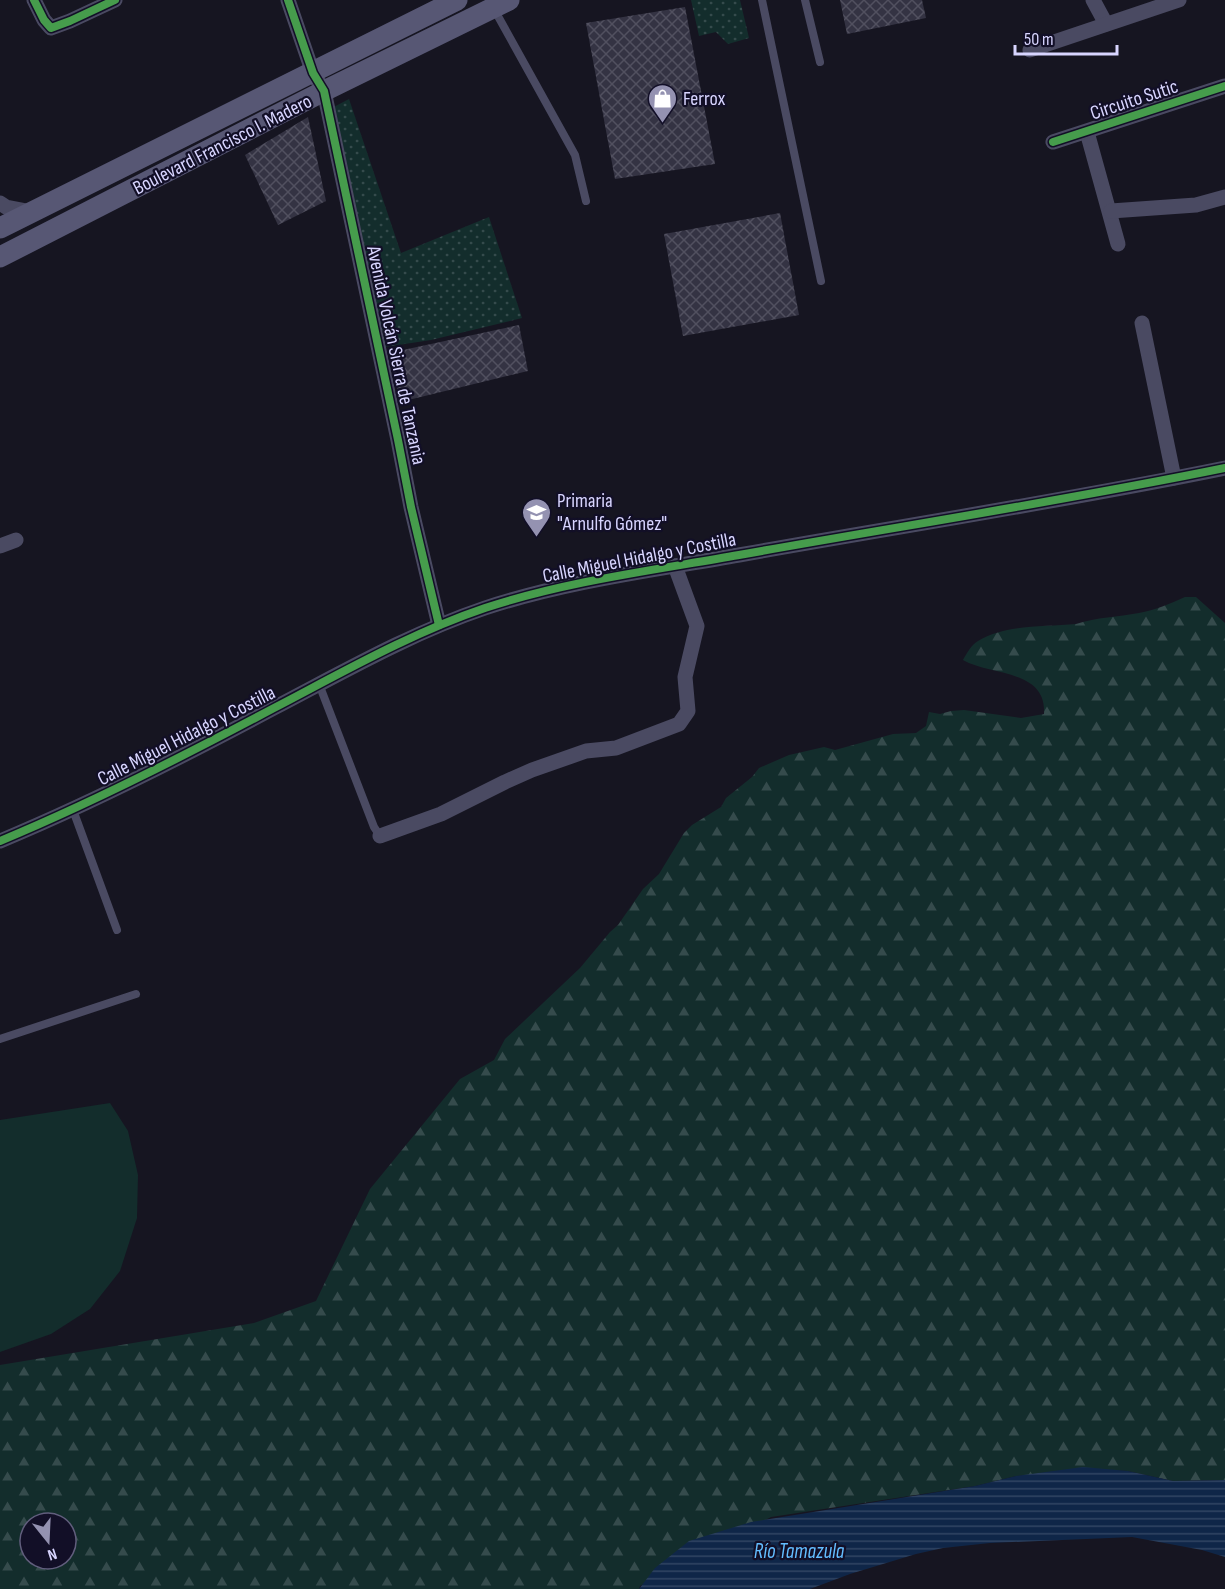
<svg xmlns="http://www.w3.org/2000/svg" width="1225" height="1589" font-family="'Sofia Sans Condensed',sans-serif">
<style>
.grass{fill:url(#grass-dots)}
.forest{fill:url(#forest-firs);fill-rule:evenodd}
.pitch{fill:#132d2c}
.water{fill:url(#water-rules)}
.building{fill:url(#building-cross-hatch)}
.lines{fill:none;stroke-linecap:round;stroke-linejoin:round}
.lane{stroke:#4a4a62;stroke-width:8}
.street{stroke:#4a4a62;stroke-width:15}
.secondary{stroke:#575774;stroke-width:21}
.cycleway-casing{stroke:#120f27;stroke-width:11}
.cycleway{stroke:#469c4c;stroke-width:8}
.labels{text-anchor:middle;stroke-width:4.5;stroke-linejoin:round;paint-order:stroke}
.poi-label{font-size:20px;fill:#d8d5ff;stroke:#120f27;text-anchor:start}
.street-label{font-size:20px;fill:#d8d5ff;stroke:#120f27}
.water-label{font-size:21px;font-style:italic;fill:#63bdff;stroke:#120f27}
</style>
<defs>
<pattern id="grass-dots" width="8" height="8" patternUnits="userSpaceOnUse" patternTransform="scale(1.5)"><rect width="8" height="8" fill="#132d2c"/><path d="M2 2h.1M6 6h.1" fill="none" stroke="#354b4c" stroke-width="1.8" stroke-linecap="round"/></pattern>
<pattern id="forest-firs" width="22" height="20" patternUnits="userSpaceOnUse" patternTransform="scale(1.5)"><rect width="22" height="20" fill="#132d2c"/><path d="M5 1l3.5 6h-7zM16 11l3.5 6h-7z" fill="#354b4c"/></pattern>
<pattern id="water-rules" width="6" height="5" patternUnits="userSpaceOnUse" patternTransform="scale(1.5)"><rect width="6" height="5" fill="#0f2648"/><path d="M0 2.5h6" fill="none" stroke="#314563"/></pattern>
<pattern id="building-cross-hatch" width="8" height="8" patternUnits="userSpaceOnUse" patternTransform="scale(1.5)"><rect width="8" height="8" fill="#343343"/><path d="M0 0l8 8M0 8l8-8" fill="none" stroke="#51505f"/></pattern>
</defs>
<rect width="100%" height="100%" fill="#161521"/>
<g class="grass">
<polygon points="691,0 740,0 749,38 728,44 716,32 699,36"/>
<polygon points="349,99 401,253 489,217 522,318 431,340 385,347 328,110"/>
</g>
<path class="forest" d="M 1185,597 L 1196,597 L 1225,623 L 1225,1480 L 1173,1481 L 1128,1471 L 1106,1470 L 1016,1476 L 975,1486 L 771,1517 L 640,1586 L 639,1589 L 0,1589 L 0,1365 L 254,1323 L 316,1301 L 370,1189 L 460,1079 L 494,1060 L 505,1039 L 580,968 L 610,932 L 618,925 L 643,889 L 659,874 L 684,833 L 692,825 L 721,807 L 726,798 L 752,777 L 759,768 L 789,755 L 824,747 L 835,750 L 893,734 L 916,733 L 926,726 L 929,712 L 940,714 L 951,711 L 964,710 L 1021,718 L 1044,714 C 1047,669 991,676 963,660 C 967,653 971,645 978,641 C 1006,624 1045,627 1076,624 C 1097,617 1118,617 1139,613 C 1155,610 1170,604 1185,597 ZM 30,1523 L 66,1523 L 66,1559 L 30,1559 Z"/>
<polygon class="pitch" points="110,1103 128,1131 138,1175 137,1218 120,1271 90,1309 51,1334 0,1352 0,1120"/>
<polygon class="water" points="1083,1467 1128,1471 1173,1481 1225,1480 1225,1557 1202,1550 1132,1537 990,1543 943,1548 916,1554 850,1574 810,1589 639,1589 655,1568 689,1541 751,1522 975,1486 1016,1476"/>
<g class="building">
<polygon points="840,0 922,0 926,18 847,34"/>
<polygon points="685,7 715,164 615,179 586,23"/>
<polygon points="308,117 326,201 278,225 245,155"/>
<polygon points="780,213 799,315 683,336 664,234"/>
<polygon points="519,325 528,371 400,402 389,353"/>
</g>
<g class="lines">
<g class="lane">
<polyline points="762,0 821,281"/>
<polyline points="805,0 820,62"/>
<polyline points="494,9 575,155 586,201"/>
<polyline points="319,684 374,827 380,836"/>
<polyline points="73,810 117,930"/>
<polyline points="0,1039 136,994"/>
</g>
<g class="street">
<polyline points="34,0 44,20 51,28 70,21 115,0"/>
<polyline points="288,0 313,73 324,91 398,440 411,507 439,625"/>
<polyline points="1093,0 1106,24"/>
<polyline points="1030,50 1179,0"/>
<polyline points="1087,132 1118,244"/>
<polyline points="1053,142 1225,86"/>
<polyline points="0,203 6,207 32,212"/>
<polyline points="1111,211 1196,205 1225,197"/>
<polyline points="1142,323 1174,478"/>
<polyline points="0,546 16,540"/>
<polyline points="380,836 441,814 505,782 532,770 586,751 616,748 679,724 688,711 685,677 697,626 675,566"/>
<path d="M 0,841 C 94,802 184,756 274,708 C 343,672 411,633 485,608 C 567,581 655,570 739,555 C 901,526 1064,501 1225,468"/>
</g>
<g class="secondary">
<polyline points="0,228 457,0"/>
<polyline points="0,257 324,91 509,0"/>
</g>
<defs>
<g id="cycleway">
<polyline points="34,0 44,20 51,28 70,21 115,0"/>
<polyline points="288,0 313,73 324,91 398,440 411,507 439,625"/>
<polyline points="1053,142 1225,86"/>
<path d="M 0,841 C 94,802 184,756 274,708 C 343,672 411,633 485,608 C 567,581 655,570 739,555 C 901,526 1064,501 1225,468"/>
</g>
</defs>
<use href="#cycleway" class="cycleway-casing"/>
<use href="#cycleway" class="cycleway"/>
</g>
<defs>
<symbol id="shop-pin" viewBox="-11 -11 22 30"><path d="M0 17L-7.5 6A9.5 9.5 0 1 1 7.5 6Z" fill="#9492b1" stroke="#120f27"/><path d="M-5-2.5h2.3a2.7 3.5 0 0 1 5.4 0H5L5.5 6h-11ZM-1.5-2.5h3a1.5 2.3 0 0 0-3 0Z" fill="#fff"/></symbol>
<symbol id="school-pin" viewBox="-11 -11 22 30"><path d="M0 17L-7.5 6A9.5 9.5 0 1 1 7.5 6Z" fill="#9492b1" stroke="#120f27"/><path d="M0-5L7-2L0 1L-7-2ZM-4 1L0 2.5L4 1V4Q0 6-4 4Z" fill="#fff"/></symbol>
</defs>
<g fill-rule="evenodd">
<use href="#shop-pin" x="646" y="82" width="33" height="45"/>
<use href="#school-pin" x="520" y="496" width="33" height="45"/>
</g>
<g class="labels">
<g class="poi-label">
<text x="683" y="105">Ferrox</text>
<text x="557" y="507">Primaria<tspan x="557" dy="23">"Arnulfo Gómez"</tspan></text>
</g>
<g class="street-label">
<text transform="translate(1134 99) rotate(-18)" y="7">Circuito Sutic</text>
<text transform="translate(222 144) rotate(-27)" y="7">Boulevard Francisco I. Madero</text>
<text transform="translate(397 355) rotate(78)" y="7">Avenida Volcán Sierra de Tanzania</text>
<text transform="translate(639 557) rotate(-11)" y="7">Calle Miguel Hidalgo y Costilla</text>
<text transform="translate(186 735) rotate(-27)" y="7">Calle Miguel Hidalgo y Costilla</text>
</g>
<g class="water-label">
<text x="799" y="1558">Río Tamazula</text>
</g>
</g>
<g transform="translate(48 1541) rotate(162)"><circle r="28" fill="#120f27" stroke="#615e7d" stroke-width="1.5"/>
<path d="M0-4.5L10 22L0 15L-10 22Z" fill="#9492b1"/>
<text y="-9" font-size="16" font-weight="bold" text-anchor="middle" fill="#d8d5ff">N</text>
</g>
<path d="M1015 45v9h102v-9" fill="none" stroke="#d8d5ff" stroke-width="3"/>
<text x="1024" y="45" font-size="18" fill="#d8d5ff" stroke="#120f27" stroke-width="4.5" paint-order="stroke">50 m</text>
</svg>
